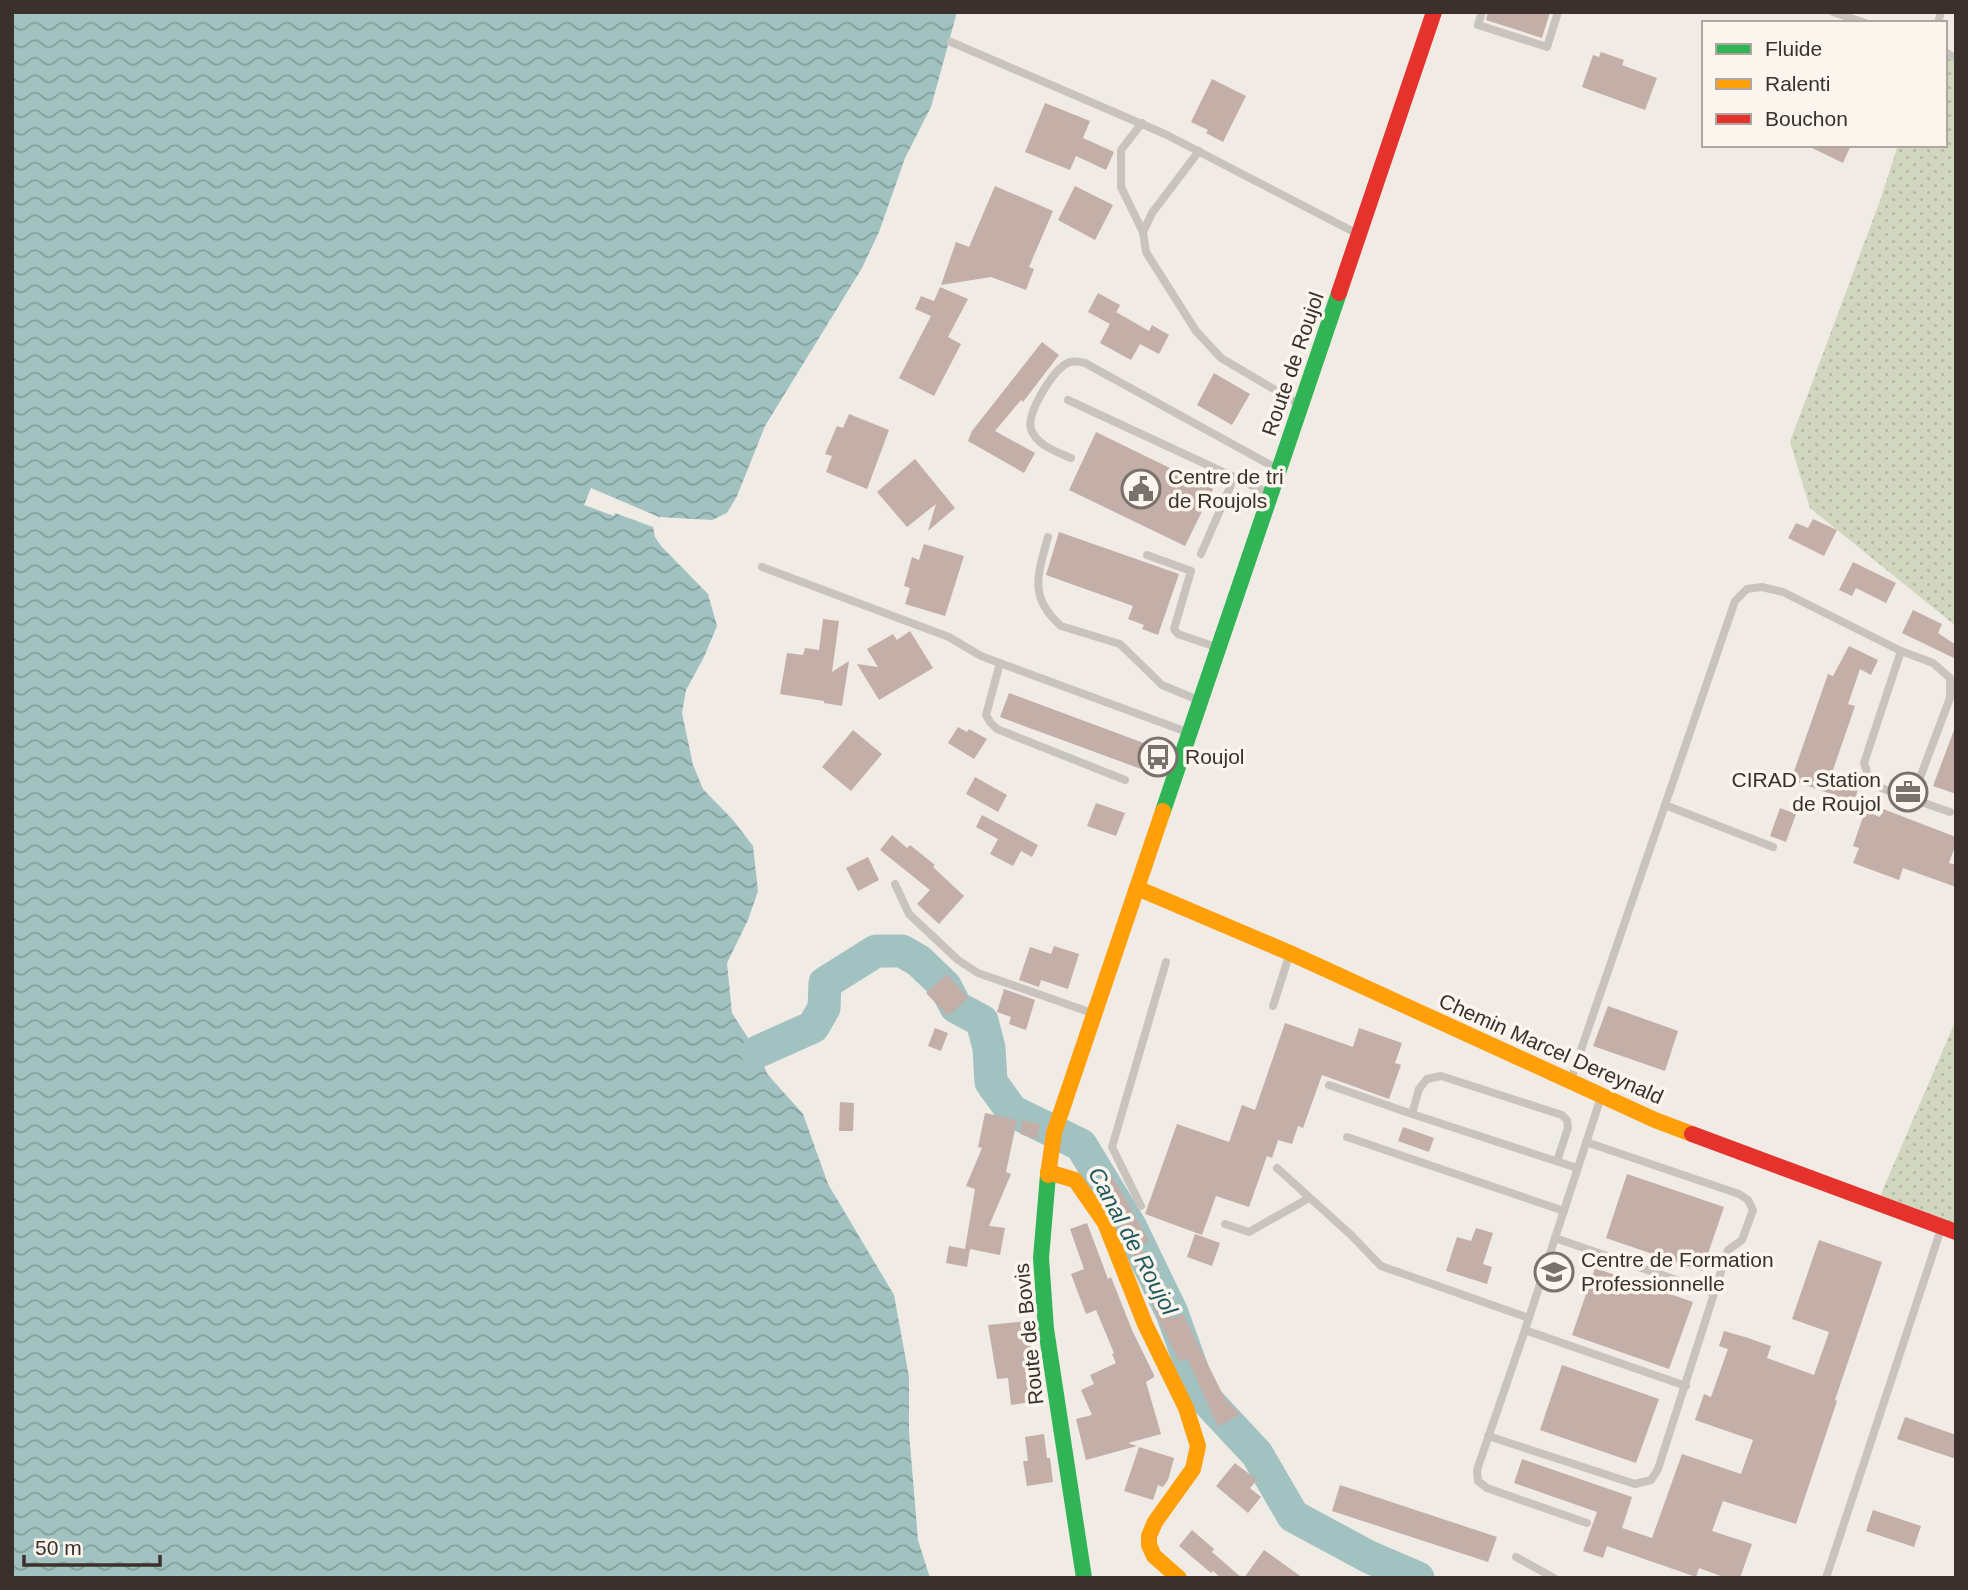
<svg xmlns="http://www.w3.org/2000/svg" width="1968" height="1590" font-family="Arial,sans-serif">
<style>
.grass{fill:url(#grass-dots)}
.water{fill:url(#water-waves)}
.pier{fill:#f0ebe5}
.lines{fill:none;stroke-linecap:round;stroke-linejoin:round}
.river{stroke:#a1c2c1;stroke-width:33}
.building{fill:#c3afa7}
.lane{stroke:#c9c3be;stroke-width:8}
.fast{stroke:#30b455;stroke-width:16}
.slow{stroke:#ff9f0a;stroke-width:16}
.jam{stroke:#e5322d;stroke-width:16}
.labels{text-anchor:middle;stroke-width:7;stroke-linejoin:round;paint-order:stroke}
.street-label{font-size:21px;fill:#3b302b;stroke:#fbf5ee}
.poi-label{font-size:21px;fill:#3b302b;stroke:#fbf5ee;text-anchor:start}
.water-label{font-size:23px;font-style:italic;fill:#1f5a5e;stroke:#fbf5ee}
</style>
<defs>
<pattern id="grass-dots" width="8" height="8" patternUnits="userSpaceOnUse" patternTransform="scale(1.75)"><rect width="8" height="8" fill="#d1d6bf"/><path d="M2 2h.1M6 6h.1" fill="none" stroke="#b4b8a4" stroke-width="1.8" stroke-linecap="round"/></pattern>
<pattern id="water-waves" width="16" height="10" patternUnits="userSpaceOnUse" patternTransform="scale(1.75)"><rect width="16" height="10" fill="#a1c2c1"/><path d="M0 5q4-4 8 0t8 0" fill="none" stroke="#849e9d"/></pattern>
</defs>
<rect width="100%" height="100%" fill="#f0ebe5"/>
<g class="grass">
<polygon points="1945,55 1956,58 1956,626 1810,508 1790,442 1881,198 1898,145 1945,145"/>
<polygon points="1956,1020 1956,1232 1879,1202 1883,1189"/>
</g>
<polygon class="water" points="12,12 957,12 931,107 905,158 879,232 862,268 765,426 737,496 727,513 712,520 659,517 653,527 655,537 661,546 708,594 717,626 704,657 686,690 682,713 693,765 703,789 733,820 753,846 758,891 748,920 727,963 732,1013 757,1052 768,1075 803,1114 828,1184 894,1295 909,1377 909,1432 918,1540 930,1578 12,1578"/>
<polygon class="pier" points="591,488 659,517 653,527 615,513 614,516 584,505"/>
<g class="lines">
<polyline class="river" points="757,1052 813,1027 824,1008 825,983 876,951 902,951 919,961 945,986 956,1007 982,1021 989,1048 991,1082 1012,1111 1081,1145 1130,1226 1172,1313 1201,1394 1257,1454 1293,1516 1369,1557 1418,1578"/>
</g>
<g class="building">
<polygon points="1488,12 1550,12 1542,38 1486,20"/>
<polygon points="1601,52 1624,60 1622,65 1657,78 1645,110 1582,87 1593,55 1599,57"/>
<polygon points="1212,79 1246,96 1223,142 1206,133 1208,130 1191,122"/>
<polygon points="1045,103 1090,121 1083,138 1114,152 1106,170 1076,156 1070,170 1025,152"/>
<polygon points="1806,145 1851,145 1843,163"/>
<polygon points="995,186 1053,211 1029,267 1034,269 1026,290 991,277 941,285 956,242 969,247"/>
<polygon points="1075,186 1113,205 1095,240 1058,220"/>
<polygon points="940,287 968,299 948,337 961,344 934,396 899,378 931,316 915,309 921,296 934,301"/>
<polygon points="1098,293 1120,305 1110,324 1088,312"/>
<polygon points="1116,312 1149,331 1152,325 1169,335 1159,354 1140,344 1131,360 1100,343"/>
<polygon points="1042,342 1059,355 1023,402 1021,400 995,431 1035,453 1024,473 968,441 972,431"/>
<polygon points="1214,373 1250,394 1232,425 1197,405"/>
<polygon points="849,414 889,430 867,489 826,472 832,456 825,454 837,426 843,428"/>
<polygon points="1096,432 1213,489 1185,546 1069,490"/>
<polygon points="915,459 955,508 928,531 936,504 907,527 877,492"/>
<polygon points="1813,519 1837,530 1824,556 1788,538 1796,523 1808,528"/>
<polygon points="1059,532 1179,574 1158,635 1142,629 1144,625 1128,619 1133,606 1046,575"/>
<polygon points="924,544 964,556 945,616 905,604 910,588 904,586 912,557 919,560"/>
<polygon points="1853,562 1896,583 1886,603 1856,588 1852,596 1839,590"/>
<polygon points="1913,610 1942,624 1938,633 1956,645 1956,659 1902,633"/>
<polygon points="823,619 839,621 832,672 849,661 842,706 824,703 824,701 780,694 787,653 803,655 805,648 819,650"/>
<polygon points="910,631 933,668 879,700 857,664 878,667 867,649 893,634 897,640"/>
<polygon points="1849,646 1878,660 1871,675 1860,669 1848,704 1855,706 1832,773 1860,783 1854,802 1791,780 1828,674 1833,676"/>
<polygon points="1009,693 1149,745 1141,769 1000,717"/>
<polygon points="958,727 967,732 969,729 987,739 974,759 948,743"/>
<polygon points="853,730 882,754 851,791 822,767"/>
<polygon points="1954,730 1956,730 1956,794 1933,786"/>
<polygon points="975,777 1007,795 998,812 966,794"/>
<polygon points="1096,803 1125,813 1116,836 1087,826"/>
<polygon points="1780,808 1796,814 1786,842 1770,836"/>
<polygon points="1883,809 1956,837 1956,844 1949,863 1956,865 1956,887 1903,868 1899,880 1853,863 1859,848 1853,846 1865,811 1880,817"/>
<polygon points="982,815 1038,845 1032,857 1021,851 1013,866 990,854 998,839 976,827"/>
<polygon points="892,835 907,848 910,845 935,865 933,867 964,896 939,924 917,904 930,890 880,850"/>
<polygon points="868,857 879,880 858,891 846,868"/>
<polygon points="1054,946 1079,954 1068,989 1041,980 1039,987 1019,980 1030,947 1051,954"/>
<polygon points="947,974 968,998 948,1016 926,993"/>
<polygon points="1004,989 1035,1000 1026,1030 1009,1024 1011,1017 997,1012"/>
<polygon points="1608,1006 1678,1031 1665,1071 1593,1046"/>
<polygon points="1285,1023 1353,1047 1359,1028 1402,1043 1395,1063 1401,1065 1389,1099 1322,1075 1303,1128 1298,1126 1292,1144 1278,1140 1272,1158 1267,1156 1249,1207 1216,1196 1202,1235 1145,1214 1177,1124 1229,1142 1242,1105 1255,1110"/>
<polygon points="935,1028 948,1033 941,1051 928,1046"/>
<polygon points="840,1102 854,1103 853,1131 839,1131"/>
<polygon points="985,1113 1017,1120 1006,1172 1011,1174 989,1226 1005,1228 1000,1255 970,1249 967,1267 946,1263 949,1246 965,1249 975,1189 966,1186 982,1148 978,1147"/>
<polygon points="1023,1120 1040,1124 1037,1139 1020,1134"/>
<polygon points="1403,1127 1434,1138 1429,1152 1398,1141"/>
<polygon points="1111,1174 1149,1241 1140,1246 1172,1319 1183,1314 1225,1399 1240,1414 1218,1427 1187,1358 1179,1362 1158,1318 1118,1218 1094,1183"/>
<polygon points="1627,1174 1724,1207 1702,1271 1606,1238"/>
<polygon points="1087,1223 1108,1279 1111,1277 1132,1330 1154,1375 1154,1377 1146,1382 1161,1434 1128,1443 1137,1446 1086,1460 1076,1419 1092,1415 1081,1390 1094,1384 1090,1375 1116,1363 1112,1354 1114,1353 1096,1310 1086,1314 1071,1274 1084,1269 1070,1229"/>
<polygon points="1476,1228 1493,1233 1483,1264 1492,1267 1487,1284 1446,1271 1457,1237 1471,1241"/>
<polygon points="1195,1234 1220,1243 1212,1266 1187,1257"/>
<polygon points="1819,1240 1882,1262 1835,1400 1837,1401 1796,1524 1723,1501 1712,1531 1752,1544 1740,1578 1726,1578 1699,1568 1696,1577 1607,1546 1603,1558 1583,1551 1597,1512 1514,1483 1522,1459 1632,1497 1622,1528 1652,1538 1682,1454 1741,1474 1753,1440 1695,1420 1704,1394 1711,1397 1728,1349 1719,1346 1724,1331 1745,1337 1771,1346 1767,1358 1814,1375 1829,1332 1792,1319"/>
<polygon points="1595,1268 1693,1302 1669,1369 1572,1335"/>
<polygon points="1027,1321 1037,1401 1011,1405 1008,1378 997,1379 988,1325"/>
<polygon points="1562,1365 1659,1399 1636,1463 1540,1430"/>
<polygon points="1905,1417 1956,1435 1956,1459 1897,1439"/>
<polygon points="1044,1434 1047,1458 1050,1458 1053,1482 1027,1486 1023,1461 1028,1461 1025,1437"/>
<polygon points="1139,1447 1174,1458 1168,1480 1163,1487 1158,1485 1153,1500 1124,1491"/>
<polygon points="1235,1463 1257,1480 1250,1488 1261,1497 1248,1513 1216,1486"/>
<polygon points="1340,1485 1497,1537 1488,1562 1332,1511"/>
<polygon points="1873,1510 1921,1526 1914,1547 1866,1531"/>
<polygon points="1192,1530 1214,1549 1212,1552 1242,1578 1221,1578 1213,1571 1211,1573 1179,1546"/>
<polygon points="1264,1550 1303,1578 1244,1578"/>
</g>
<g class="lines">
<g class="lane">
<polyline points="1482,12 1478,25 1547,47 1558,12"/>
<polyline points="1833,12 1865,23"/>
<polyline points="1938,23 1941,12"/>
<polyline points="951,42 1165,134 1356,233"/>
<polyline points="1945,52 1956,58"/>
<polyline points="1142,123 1121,150 1121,187 1143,232"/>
<polyline points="1199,151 1152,213 1143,232 1146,252 1196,331 1221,358 1299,404"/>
<polyline points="1068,400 1268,493"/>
<path d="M 1071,458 C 1057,452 1036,445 1031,429 C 1026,414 1051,375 1063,366 C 1070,360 1077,361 1085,363 L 1274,467"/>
<path d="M 1048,537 C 1038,574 1028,597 1061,626 L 1120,644 L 1162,685 L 1198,700"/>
<polyline points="1201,554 1234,478"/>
<polyline points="1147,555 1191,571 1174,629 1178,634 1216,647"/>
<polyline points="762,567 949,637 981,656 1187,732"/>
<polyline points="1901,651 1933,663 1950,678 1950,698 1912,799"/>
<polyline points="1000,663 986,715 990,722 997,729 1125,780"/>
<polyline points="1665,805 1773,847"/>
<polyline points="895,884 909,914 958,960 978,973 1092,1013"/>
<polyline points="1273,1006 1289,956"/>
<polyline points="1571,1079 1735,601 1747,589 1762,587 1783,592 1901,651 1864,763 1868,775 1881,788 1950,812"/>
<polyline points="1329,1085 1412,1114"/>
<polyline points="1347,1137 1564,1211"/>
<polyline points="1557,1161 1568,1128 1567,1120 1562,1115 1441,1076 1427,1079 1419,1089 1412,1114 1577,1168"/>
<polyline points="1277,1168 1351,1235 1381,1266 1529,1318"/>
<polyline points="1141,1206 1112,1147 1166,962"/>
<polyline points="1225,1224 1249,1232 1309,1198"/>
<polyline points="1555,1238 1714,1293"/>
<polyline points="1525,1330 1686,1386"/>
<polyline points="1488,1436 1635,1484 1651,1480 1658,1469 1728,1250 1742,1240 1753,1210 1748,1200 1739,1194 1586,1142"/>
<polyline points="1587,1523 1487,1488 1478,1481 1477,1470 1525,1330 1601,1097"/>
<polyline points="1516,1557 1554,1578"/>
<polyline points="1826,1578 1941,1229"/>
</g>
<g class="fast">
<polyline points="1163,811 1339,293"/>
<polyline points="1048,1175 1041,1258 1046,1329 1084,1578"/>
</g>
<g class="slow">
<polyline points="1137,888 1290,953 1655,1120 1692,1134"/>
<polyline points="1048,1172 1075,1180 1105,1223 1145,1324 1186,1408 1198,1446 1193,1469 1155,1522 1149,1536 1149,1545 1154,1556 1179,1578"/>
<polyline points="1048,1175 1054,1133 1163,811"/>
</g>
<g class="jam">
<polyline points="1339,293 1434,12"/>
<polyline points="1692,1134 1956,1232"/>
</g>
</g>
<defs>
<symbol id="civic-ring" viewBox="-11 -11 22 22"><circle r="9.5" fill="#fbf5ee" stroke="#7a716c" stroke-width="1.5"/><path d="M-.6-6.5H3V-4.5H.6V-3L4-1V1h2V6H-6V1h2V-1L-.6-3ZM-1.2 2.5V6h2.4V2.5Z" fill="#7a716c"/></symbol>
<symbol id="bus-ring" viewBox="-11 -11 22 22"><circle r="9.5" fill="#fbf5ee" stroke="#7a716c" stroke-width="1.5"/><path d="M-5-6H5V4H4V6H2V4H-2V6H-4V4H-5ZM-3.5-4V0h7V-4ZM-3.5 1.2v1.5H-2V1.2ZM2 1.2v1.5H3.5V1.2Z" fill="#7a716c"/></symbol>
<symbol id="office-ring" viewBox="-11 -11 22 22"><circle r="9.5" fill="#fbf5ee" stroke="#7a716c" stroke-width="1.5"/><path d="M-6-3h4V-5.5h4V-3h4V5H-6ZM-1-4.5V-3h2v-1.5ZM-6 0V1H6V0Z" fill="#7a716c"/></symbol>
<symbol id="school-ring" viewBox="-11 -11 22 22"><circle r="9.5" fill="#fbf5ee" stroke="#7a716c" stroke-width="1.5"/><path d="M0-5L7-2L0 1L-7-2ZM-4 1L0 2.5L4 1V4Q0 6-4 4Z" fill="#7a716c"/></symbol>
</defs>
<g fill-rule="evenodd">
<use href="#civic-ring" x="1119" y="467" width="44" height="44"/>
<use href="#bus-ring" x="1136" y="735" width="44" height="44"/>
<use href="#office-ring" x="1886" y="770" width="44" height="44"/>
<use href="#school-ring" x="1532" y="1250" width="44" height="44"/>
</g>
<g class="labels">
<g class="street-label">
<text transform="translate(1293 364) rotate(-71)" y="7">Route de Roujol</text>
<text transform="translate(1551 1049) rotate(24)" y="7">Chemin Marcel Dereynald</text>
<text transform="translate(1029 1334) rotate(-96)" y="7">Route de Bovis</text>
</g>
<g class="poi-label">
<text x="1168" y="484">Centre de tri<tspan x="1168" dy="24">de Roujols</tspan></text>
<text x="1185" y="764">Roujol</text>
<text x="1881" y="787" text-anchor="end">CIRAD - Station<tspan x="1881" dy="24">de Roujol</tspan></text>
<text x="1581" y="1267">Centre de Formation<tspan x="1581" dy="24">Professionnelle</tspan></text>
</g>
<g class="water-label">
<text transform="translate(1133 1241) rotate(62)" y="8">Canal de Roujol</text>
</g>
</g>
<rect width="1968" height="1590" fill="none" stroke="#3b302b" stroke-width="28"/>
<rect x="1702" y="21" width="245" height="126" fill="#fbf5ee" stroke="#aea6a0" stroke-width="2"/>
<rect x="1716" y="44" width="35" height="10" fill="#30b455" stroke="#aea6a0" stroke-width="2"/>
<text x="1765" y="56" font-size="21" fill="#3b302b">Fluide</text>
<rect x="1716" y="79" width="35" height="10" fill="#ff9f0a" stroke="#aea6a0" stroke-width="2"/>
<text x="1765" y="91" font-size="21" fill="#3b302b">Ralenti</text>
<rect x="1716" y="114" width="35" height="10" fill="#e5322d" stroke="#aea6a0" stroke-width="2"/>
<text x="1765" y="126" font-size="21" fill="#3b302b">Bouchon</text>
<path d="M24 1555v10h136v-10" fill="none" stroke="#3b302b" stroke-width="3.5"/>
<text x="35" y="1555" font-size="21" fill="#3b302b" stroke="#fbf5ee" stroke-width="5" paint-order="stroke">50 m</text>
</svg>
